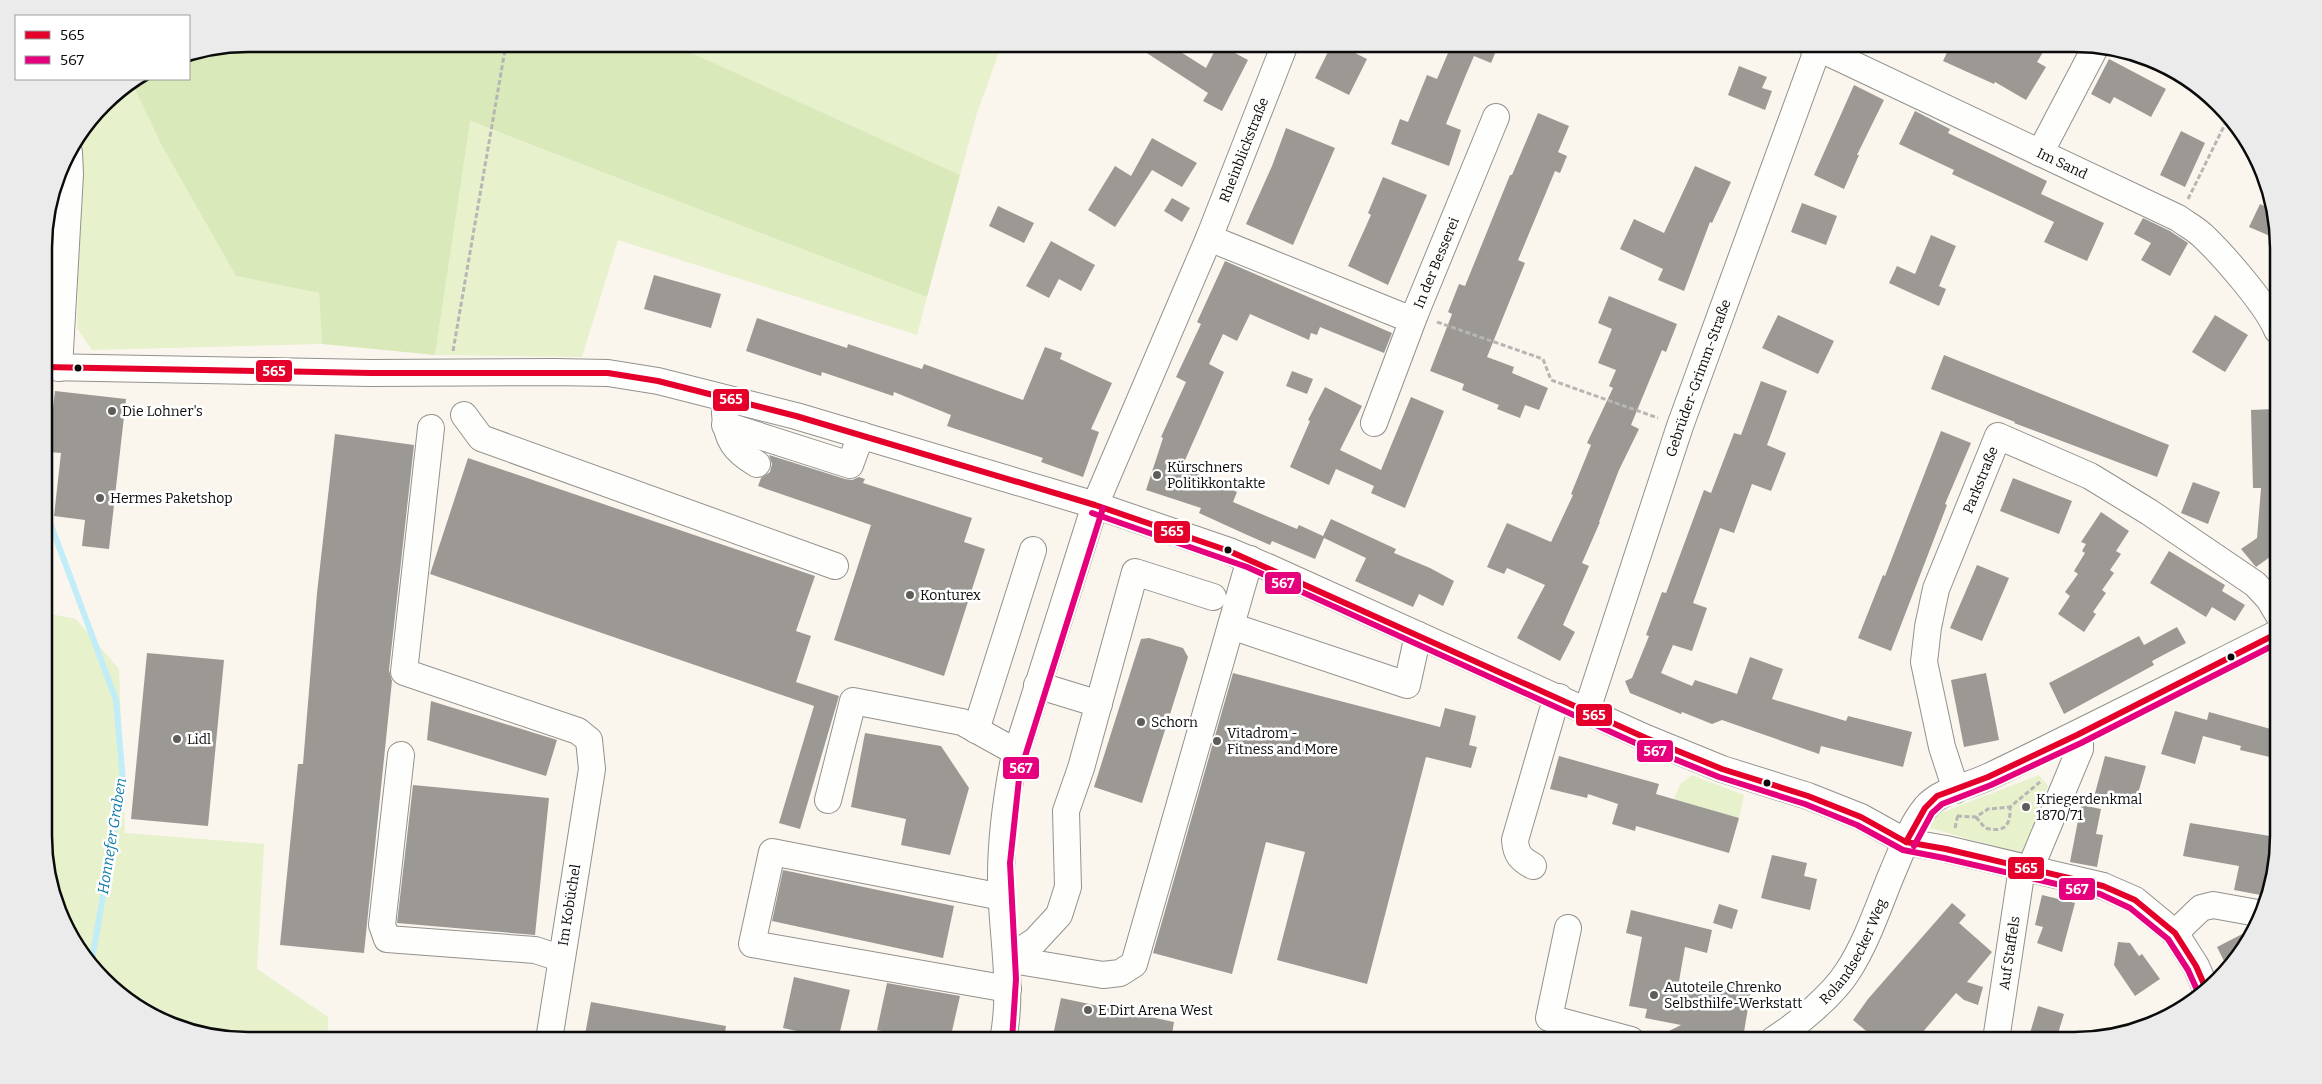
<svg xmlns="http://www.w3.org/2000/svg" width="2322" height="1084" font-family="Bitter,serif">
<style>
.green{fill:#e7f1cb}
.forest{fill:#d9e9b9}
.lines{fill:none;stroke-linecap:round;stroke-linejoin:round}
.stream{stroke:#c1edf8;stroke-width:6}
.building{fill:#9c9995}
.minor-casing{stroke:#93918d;stroke-width:28}
.path{stroke:#b7b6b5;stroke-width:3;stroke-dasharray:5 2.5;stroke-linecap:butt}
.minor{stroke:#fefefc;stroke-width:26}
.bus-1-casing{stroke:#fff;stroke-width:10}
.bus-2-casing{stroke:#fff;stroke-width:10}
.bus-1{stroke:#e4002b;stroke-width:6}
.bus-2{stroke:#e5007d;stroke-width:6}
.bus-dot{fill:#0b0b0b;stroke:#fff;stroke-width:2}
.poi-dot{fill:#5f5d5a;stroke:#fff;stroke-width:2}
.labels{text-anchor:middle;stroke-width:5;stroke-linejoin:round;paint-order:stroke}
.street-label{font-size:14px;fill:#0b0b0b;stroke:#fff}
.poi-label{font-size:14px;fill:#0b0b0b;stroke:#fff;text-anchor:start}
.water-label{font-size:15px;font-style:italic;fill:#0a79a7;stroke:#fff}
.rim{fill:none;stroke:#0b0b0b;stroke-width:2.5}
.line-badge{stroke:#fff;stroke-width:2}
.badge-label{font-size:14px;text-anchor:middle;font-weight:bold;fill:#fff}
</style>
<rect width="100%" height="100%" fill="#faf6ee"/>
<g class="green">
<polygon points="672,44 1002,44 977,113 960,175"/>
<polygon points="132,83 162,146 236,276 319,293 322,344 92,350 77,328 81,137 113,95"/>
<polygon points="469,121 927,297 917,335 618,240 582,357 435,355"/>
<polygon points="45,613 76,619 119,669 125,833 264,844 257,969 328,1017 328,1040 248,1040 170,1025 124,998 86,960 59,914 46,863"/>
<polygon points="1692,775 1744,795 1739,818 1674,799 1680,784"/>
<polygon points="2039,775 2048,786 2023,854 1930,828 1933,816"/>
</g>
<polygon class="forest" points="248,44 672,44 960,175 927,297 470,121 435,355 322,344 319,293 236,276 162,146 132,83 139,79 189,79 189,56"/>
<g class="lines">
<g class="stream">
<polyline points="44,312 50,255 52,206"/>
<polyline points="45,509 116,700 123,781 91,965"/>
</g>
</g>
<g class="building">
<polygon points="1133,44 1168,44 1206,68 1218,44 1248,60 1222,111 1203,101 1208,93"/>
<polygon points="1332,44 1337,44 1367,59 1349,95 1315,78"/>
<polygon points="1445,44 1499,44 1491,63 1474,56 1465,77 1446,124 1461,130 1449,166 1391,144 1400,119 1408,122 1427,75 1437,79 1451,46"/>
<polygon points="1951,44 2048,44 2037,62 2046,67 2026,100 1995,82 1994,84 1943,61"/>
<polygon points="2109,59 2166,89 2151,117 2114,97 2110,104 2091,94"/>
<polygon points="1739,66 1767,77 1762,88 1772,91 1765,110 1728,95"/>
<polygon points="1854,85 1884,100 1857,155 1859,155 1844,189 1814,175"/>
<polygon points="1915,111 1950,129 1948,133 2047,181 2041,194 2104,223 2087,261 2044,242 2054,222 1952,174 1954,170 1899,144"/>
<polygon points="1538,113 1569,126 1558,152 1567,156 1560,173 1555,171 1518,260 1525,263 1487,357 1514,367 1512,373 1548,388 1539,410 1525,405 1520,418 1497,409 1499,405 1462,390 1464,384 1430,371 1452,314 1448,312 1459,284 1465,286 1510,175 1512,175"/>
<polygon points="1286,128 1335,148 1293,245 1246,224 1272,166"/>
<polygon points="2181,131 2205,143 2185,187 2160,175"/>
<polygon points="1152,138 1197,163 1182,187 1152,170 1115,227 1088,210 1115,166 1131,176"/>
<polygon points="1695,166 1731,182 1712,223 1710,222 1684,291 1658,280 1663,269 1620,249 1634,219 1664,233"/>
<polygon points="1383,177 1427,195 1388,285 1348,266 1371,215 1368,213"/>
<polygon points="1172,198 1190,208 1182,222 1164,211"/>
<polygon points="1802,203 1837,216 1826,245 1791,232"/>
<polygon points="2260,204 2273,210 2277,222 2277,239 2249,227"/>
<polygon points="998,206 1034,223 1024,243 989,226"/>
<polygon points="2143,218 2170,231 2188,243 2170,276 2141,260 2151,243 2134,234"/>
<polygon points="1931,235 1956,246 1939,286 1946,289 1939,306 1889,283 1897,266 1915,274"/>
<polygon points="1051,241 1095,265 1081,291 1059,279 1049,298 1026,286"/>
<polygon points="1225,261 1392,333 1384,353 1320,327 1317,335 1311,333 1309,340 1250,314 1237,341 1223,334 1209,364 1224,372 1182,467 1237,492 1233,502 1297,529 1299,525 1323,536 1331,519 1396,549 1394,553 1430,568 1454,581 1443,606 1419,594 1413,607 1355,581 1366,558 1324,538 1315,559 1272,541 1270,545 1245,534 1199,513 1201,508 1146,490 1163,438 1161,437 1186,382 1176,377 1201,324 1197,322"/>
<polygon points="654,275 721,294 711,328 644,309"/>
<polygon points="1609,296 1677,324 1666,352 1662,350 1631,425 1639,429 1619,470 1599,522 1600,522 1582,563 1589,566 1563,625 1575,632 1560,661 1517,638 1545,585 1507,568 1504,574 1487,567 1507,523 1551,542 1573,495 1571,494 1591,445 1587,443 1613,388 1609,386 1616,370 1598,363 1612,329 1598,323"/>
<polygon points="1778,315 1834,341 1818,374 1762,348"/>
<polygon points="2215,315 2248,335 2225,372 2192,352"/>
<polygon points="757,318 847,348 848,344 922,369 924,364 1023,400 1045,347 1062,353 1060,359 1112,383 1091,429 1099,432 1083,477 1041,462 1043,458 947,426 951,415 894,392 893,396 822,372 821,376 746,351"/>
<polygon points="1944,355 2169,445 2157,477 2014,423 2015,422 1931,389"/>
<polygon points="1292,371 1313,379 1307,394 1286,386"/>
<polygon points="1761,381 1787,391 1767,445 1786,453 1771,491 1752,484 1734,533 1720,528 1693,603 1707,608 1692,651 1673,645 1661,673 1692,686 1695,680 1737,694 1750,657 1783,669 1772,699 1846,721 1848,716 1912,732 1903,767 1821,746 1819,754 1722,720 1712,724 1682,712 1681,714 1630,693 1625,681 1632,678 1649,636 1646,635 1662,592 1666,593 1704,490 1711,493 1734,433 1741,435"/>
<polygon points="1325,387 1362,406 1340,450 1381,470 1411,397 1444,411 1405,508 1371,493 1374,486 1336,469 1329,485 1290,467 1310,421 1308,420"/>
<polygon points="55,391 126,399 109,549 82,546 85,520 54,516 61,453 48,452"/>
<polygon points="2273,409 2277,457 2277,552 2256,567 2241,549 2257,538 2261,488 2253,488 2251,410"/>
<polygon points="1941,431 1971,443 1945,504 1947,505 1891,651 1858,638 1883,575 1885,576"/>
<polygon points="335,434 414,445 389,670 392,681 364,953 280,945 298,764 303,764 317,593"/>
<polygon points="769,455 845,479 852,480 859,477 865,479 863,483 972,518 964,542 985,549 944,676 834,640 871,525 758,486 761,478 770,472 772,464"/>
<polygon points="468,458 815,576 796,631 811,636 796,682 839,696 800,829 779,823 814,706 430,574"/>
<polygon points="2013,478 2072,501 2059,534 2000,511"/>
<polygon points="2193,482 2220,492 2208,524 2181,513"/>
<polygon points="2101,512 2129,531 2116,551 2121,554 2110,570 2114,573 2102,590 2106,593 2093,612 2096,614 2084,632 2058,614 2070,596 2065,592 2078,574 2074,571 2085,553 2082,551 2086,544 2081,542"/>
<polygon points="2169,551 2225,585 2222,591 2245,605 2235,621 2212,607 2206,617 2150,583"/>
<polygon points="1977,565 2009,578 1982,641 1950,628"/>
<polygon points="2177,627 2186,643 2152,661 2154,665 2064,714 2049,683 2139,636 2144,645"/>
<polygon points="1149,638 1183,648 1188,657 1142,803 1094,787 1141,639"/>
<polygon points="147,653 224,660 208,826 131,819"/>
<polygon points="1233,673 1440,727 1445,708 1476,716 1469,745 1477,747 1471,768 1426,757 1367,984 1277,960 1305,852 1266,842 1232,974 1153,953"/>
<polygon points="1986,673 1999,740 1964,747 1951,680"/>
<polygon points="431,701 557,740 546,776 427,740"/>
<polygon points="2175,711 2207,720 2209,712 2278,731 2278,759 2240,750 2241,746 2203,736 2195,764 2161,754"/>
<polygon points="865,733 941,746 969,788 950,855 901,845 906,819 851,807"/>
<polygon points="1559,756 1659,784 1656,794 1739,818 1729,853 1636,826 1635,831 1612,824 1618,804 1588,794 1587,798 1550,789"/>
<polygon points="2105,756 2146,766 2134,807 2094,797"/>
<polygon points="413,785 549,798 535,935 397,923"/>
<polygon points="2081,805 2101,809 2096,834 2103,835 2097,867 2070,862"/>
<polygon points="2190,823 2270,836 2269,844 2276,846 2266,896 2234,890 2239,866 2183,856"/>
<polygon points="1772,855 1807,863 1804,876 1817,879 1810,910 1761,898"/>
<polygon points="783,870 954,906 943,958 772,921"/>
<polygon points="2042,895 2075,903 2062,952 2037,943 2043,927 2035,925"/>
<polygon points="1952,903 1966,915 1959,923 1992,952 1967,982 1983,987 1978,1005 1964,1000 1956,993 1916,1040 1877,1040 1853,1020 1868,999"/>
<polygon points="1719,904 1738,910 1732,929 1713,923"/>
<polygon points="1631,910 1712,930 1707,953 1685,947 1678,987 1716,994 1718,985 1751,990 1743,1038 1651,1040 1681,1025 1645,1018 1647,1009 1629,1006 1642,937 1626,933"/>
<polygon points="2254,928 2243,946 2228,969 2217,947"/>
<polygon points="2118,942 2130,943 2139,956 2142,954 2160,979 2135,996 2114,965"/>
<polygon points="794,977 850,990 838,1040 783,1028"/>
<polygon points="887,983 960,996 950,1040 926,1040 877,1030"/>
<polygon points="1061,998 1174,1022 1171,1040 1052,1040"/>
<polygon points="591,1002 726,1026 724,1040 584,1040"/>
<polygon points="2038,1006 2064,1014 2056,1040 2028,1040"/>
</g>
<g class="lines">
<defs>
<g id="minor">
<path id="s1" d="M 1810,44 L 2178,218 C 2186,224 2196,229 2203,236 C 2223,255 2267,305 2277,330"/>
<polyline points="2040,153 2095,48"/>
<path id="s2" d="M 1209,238 L 1407,318 L 1415,314 L 1496,117"/>
<polyline points="44,367 371,373 554,372 608,373 658,381 796,416 1095,505 1229,551 1270,568 1646,738 1722,769 1808,796 1861,817 1906,842 1946,849 2103,886 2135,900 2175,933 2196,966 2206,989"/>
<polyline points="59,368 70,174 69,152"/>
<path d="M 725,413 C 726,440 735,451 757,464"/>
<polyline points="464,415 481,438 835,566"/>
<polyline points="1374,423 1415,314"/>
<polyline points="725,425 850,465 861,435"/>
<polyline points="431,428 404,672 578,731 589,740 592,769 549,1040"/>
<polyline points="1231,626 1407,685 1418,635"/>
<polyline points="1037,685 1099,704"/>
<path id="s3" d="M 1587,710 L 1680,426 L 1818,48"/>
<polyline points="976,730 1033,550"/>
<polyline points="401,755 382,925 387,939 535,950 560,958"/>
<path id="s4" d="M 1956,790 L 1942,747 L 1924,662 L 1928,627 L 1936,589 L 1998,436 L 2090,476 L 2149,512 L 2255,584 L 2269,599 L 2278,614"/>
<polyline points="828,800 853,701 962,722 1016,752"/>
<path d="M 1533,866 C 1520,859 1516,854 1515,840 L 1552,713 L 1559,697"/>
<polyline points="2030,869 2080,749 2080,740 2077,735"/>
<polyline points="1002,897 772,852 752,944 1008,989"/>
<polyline points="1568,928 1549,1018 1631,1040"/>
<polyline points="2175,933 2201,908 2213,905 2263,914"/>
<polyline points="1007,959 1103,975 1120,973 1134,964 1250,559"/>
<polyline points="1007,959 1035,941 1059,915 1068,887 1066,811 1081,768 1135,572 1213,597"/>
<path id="s5" d="M 1003,1040 C 1014,985 1001,932 1001,877 C 1001,839 1006,801 1013,764 L 1095,505 L 1209,238 L 1285,44"/>
<path id="s6" d="M 1773,1040 C 1797,1025 1833,995 1848,971 C 1868,940 1879,904 1893,871 C 1902,850 1911,825 1926,807 C 1942,789 1968,787 1990,776 C 2086,730 2182,681 2278,633"/>
<path id="s7" d="M 1996,1040 L 2022,868"/>
</g>
</defs>
<use href="#minor" class="minor-casing"/>
<g class="path">
<polyline points="2188,199 2229,116"/>
<polyline points="1437,322 1543,359 1551,380 1658,418"/>
<polyline points="453,351 506,44"/>
<polyline points="1957,816 1976,817 1988,809 2010,807 2040,782"/>
<path d="M 1976,817 L 1985,828 C 2004,833 2011,826 2010,807"/>
<polyline points="1955,828 1958,814"/>
</g>
<use href="#minor" class="minor"/>
<defs>
<g id="bus-1">
<polyline points="44,367 371,373 608,373 658,381 796,416 1095,505 1229,551 1646,738 1722,769 1808,796 1861,817 1906,842 1946,849 2103,886 2135,900 2175,933 2196,966 2206,989"/>
<polyline points="1906,842 1925,808 1937,796 1988,777 2077,735 2278,633"/>
</g>
<g id="bus-2">
<polyline points="1092,513 1247,567 1642,746 1719,777 1805,804 1857,825 1903,850 1944,858 2100,894 2130,908 2168,939 2188,970 2198,992"/>
<polyline points="1914,846 1932,813 1942,804 1991,785 2081,743 2278,643"/>
<polyline points="1012,1040 1016,979 1010,863 1019,779 1022,766 1103,508"/>
</g>
</defs>
<use href="#bus-1" class="bus-1-casing"/>
<use href="#bus-2" class="bus-2-casing"/>
<use href="#bus-1" class="bus-1"/>
<use href="#bus-2" class="bus-2"/>
</g>
<g class="bus-dot">
<circle cx="78" cy="368" r="4.5"/>
<circle cx="1228" cy="550" r="4.5"/>
<circle cx="2231" cy="657" r="4.5"/>
<circle cx="1767" cy="783" r="4.5"/>
</g>
<g class="poi-dot">
<circle cx="112" cy="411" r="5"/>
<circle cx="1157" cy="475" r="5"/>
<circle cx="100" cy="498" r="5"/>
<circle cx="910" cy="595" r="5"/>
<circle cx="1141" cy="722" r="5"/>
<circle cx="177" cy="739" r="5"/>
<circle cx="1217" cy="741" r="5"/>
<circle cx="2026" cy="807" r="5"/>
<circle cx="1654" cy="995" r="5"/>
<circle cx="1088" cy="1010" r="5"/>
</g>
<g class="labels">
<g class="street-label">
<text dy="5" stroke="none"><textPath href="#s5" startOffset="934">Rheinblickstraße</textPath></text>
<text dy="5" stroke="none"><textPath href="#s1" startOffset="279">Im Sand</textPath></text>
<text dy="5" stroke="none"><textPath href="#s2" startOffset="278">In der Besserei</textPath></text>
<text dy="5" stroke="none"><textPath href="#s3" startOffset="350">Gebrüder-Grimm-Straße</textPath></text>
<text dy="5" stroke="none"><textPath href="#s4" startOffset="324">Parkstraße</textPath></text>
<text transform="translate(569 905) rotate(-81)" y="5">Im Kobüchel</text>
<text dy="5" stroke="none"><textPath href="#s6" startOffset="122">Rolandsecker Weg</textPath></text>
<text dy="5" stroke="none"><textPath href="#s7" startOffset="88">Auf Staffels</textPath></text>
</g>
<g class="poi-label">
<text x="122" y="416">Die Lohner's</text>
<text x="1167" y="472">Kürschners<tspan x="1167" dy="16">Politikkontakte</tspan></text>
<text x="110" y="503">Hermes Paketshop</text>
<text x="920" y="600">Konturex</text>
<text x="1151" y="727">Schorn</text>
<text x="1227" y="738">Vitadrom -<tspan x="1227" dy="16">Fitness and More</tspan></text>
<text x="187" y="744">Lidl</text>
<text x="2036" y="804">Kriegerdenkmal<tspan x="2036" dy="16">1870/71</tspan></text>
<text x="1664" y="992">Autoteile Chrenko<tspan x="1664" dy="16">Selbsthilfe-Werkstatt</tspan></text>
<text x="1098" y="1015">E Dirt Arena West</text>
</g>
<g class="water-label">
<text transform="translate(112 836) rotate(-81)" y="5">Honnefer Graben</text>
</g>
</g>
<path d="M0 0H2322V1084H0ZM248 52H2074A196 196 0 0 1 2270 248V836A196 196 0 0 1 2074 1032H248A196 196 0 0 1 52 836V248A196 196 0 0 1 248 52Z" fill="#ebebeb" fill-rule="evenodd"/>
<path class="rim" d="M248 52H2074A196 196 0 0 1 2270 248V836A196 196 0 0 1 2074 1032H248A196 196 0 0 1 52 836V248A196 196 0 0 1 248 52Z"/>
<g class="line-badge">
<rect x="255" y="359" width="38" height="24" rx="5" fill="#e4002b"/>
<rect x="712" y="388" width="38" height="24" rx="5" fill="#e4002b"/>
<rect x="1153" y="520" width="38" height="24" rx="5" fill="#e4002b"/>
<rect x="1264" y="571" width="38" height="24" rx="5" fill="#e5007d"/>
<rect x="1575" y="703" width="38" height="24" rx="5" fill="#e4002b"/>
<rect x="1636" y="739" width="38" height="24" rx="5" fill="#e5007d"/>
<rect x="1002" y="756" width="38" height="24" rx="5" fill="#e5007d"/>
<rect x="2007" y="856" width="38" height="24" rx="5" fill="#e4002b"/>
<rect x="2058" y="877" width="38" height="24" rx="5" fill="#e5007d"/>
</g>
<g class="badge-label">
<text x="274" y="376">565</text>
<text x="731" y="404">565</text>
<text x="1172" y="536">565</text>
<text x="1283" y="588">567</text>
<text x="1594" y="720">565</text>
<text x="1655" y="756">567</text>
<text x="1021" y="773">567</text>
<text x="2026" y="873">565</text>
<text x="2077" y="894">567</text>
</g>
<rect x="15" y="15" width="175" height="65" fill="#ffffff" stroke="#9d9d9d"/>
<rect x="25" y="31" width="25" height="8" fill="#e4002b" stroke="#9d9d9d"/>
<text x="60" y="40" font-size="15" fill="#0b0b0b">565</text>
<rect x="25" y="56" width="25" height="8" fill="#e5007d" stroke="#9d9d9d"/>
<text x="60" y="65" font-size="15" fill="#0b0b0b">567</text>
</svg>
